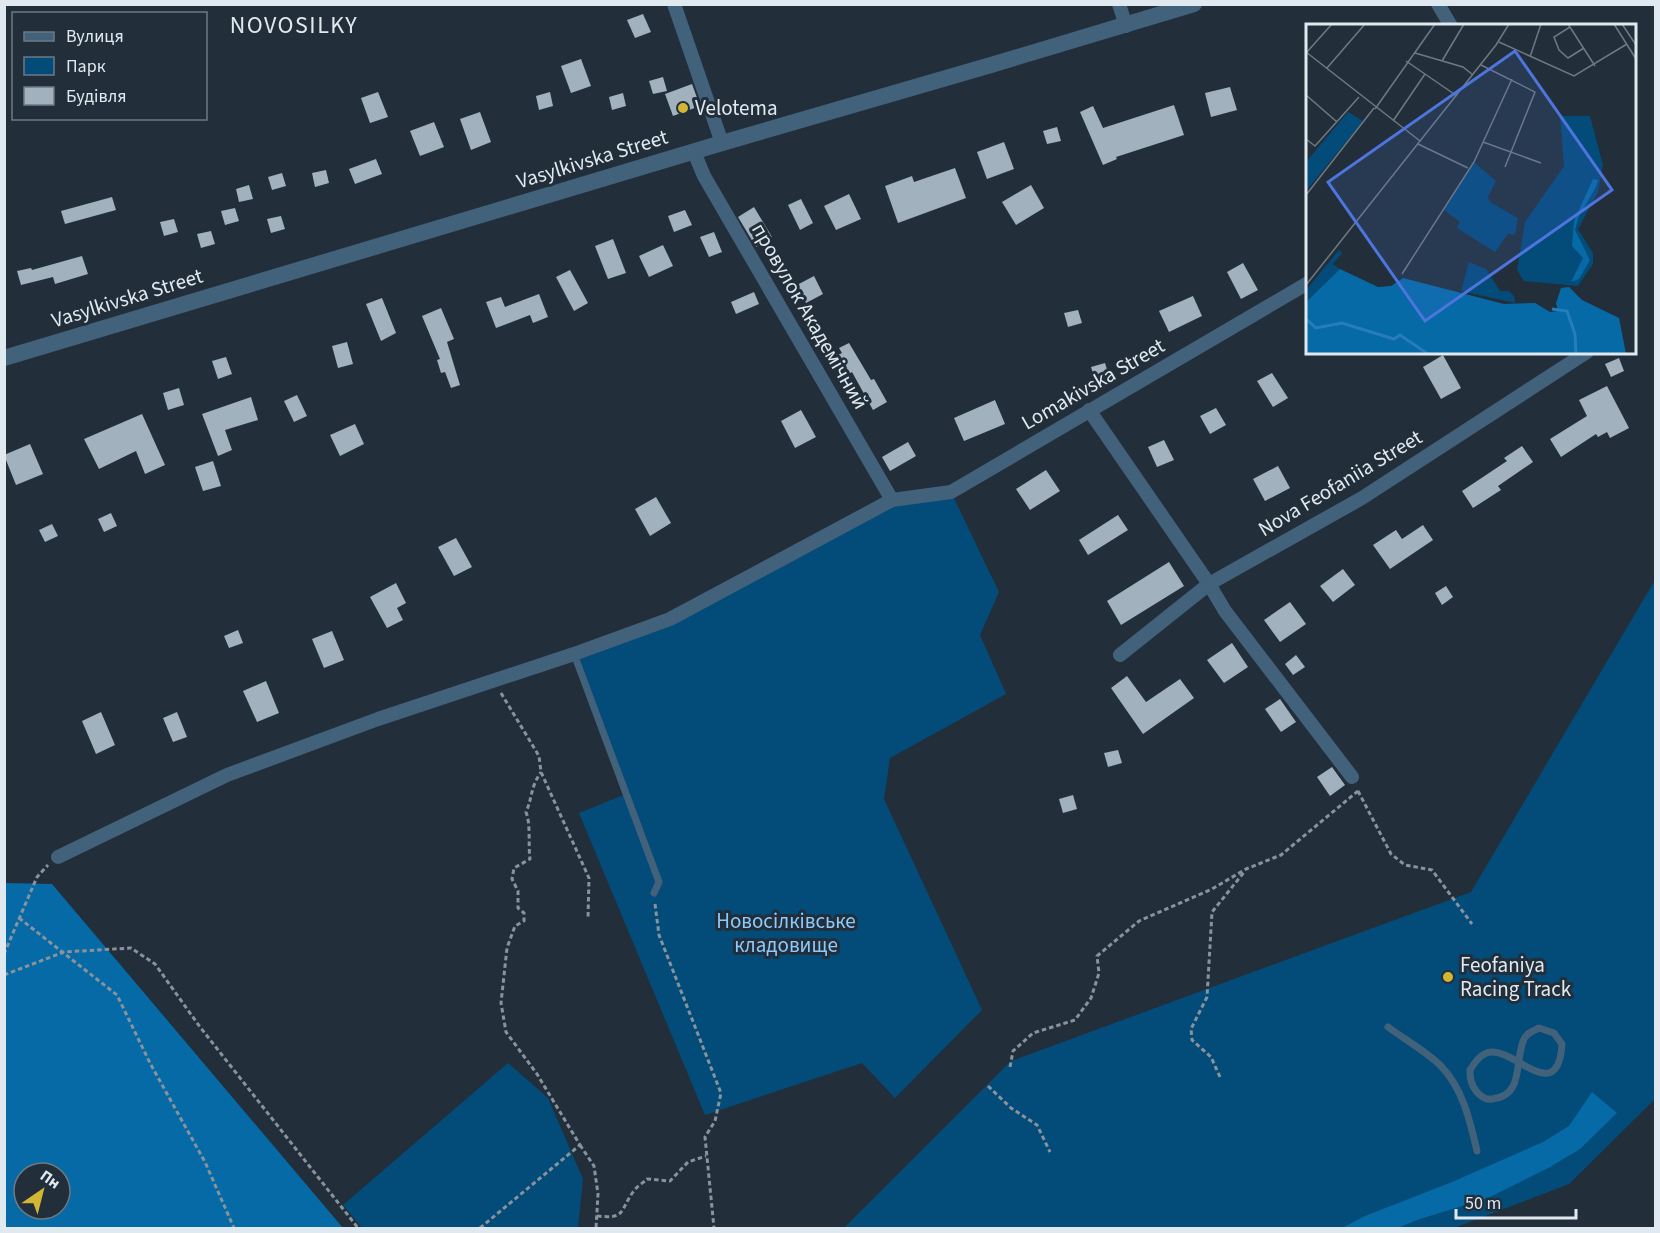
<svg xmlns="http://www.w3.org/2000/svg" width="1660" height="1233" font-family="'Source Sans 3',sans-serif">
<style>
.green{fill:#034b78}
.forest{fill:#066aa7;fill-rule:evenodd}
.building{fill:#a1b1be}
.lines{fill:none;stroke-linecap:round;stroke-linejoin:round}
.path{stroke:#89939c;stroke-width:3;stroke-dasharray:4.5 3;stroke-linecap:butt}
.service{stroke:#42617b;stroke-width:7}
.minor{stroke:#42617b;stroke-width:14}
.tertiary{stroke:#42617b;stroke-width:16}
.poi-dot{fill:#d4b635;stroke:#222f3a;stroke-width:2}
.labels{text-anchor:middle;stroke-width:6;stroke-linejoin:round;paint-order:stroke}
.poi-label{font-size:21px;fill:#e1e9f0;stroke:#222f3a;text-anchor:start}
.street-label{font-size:21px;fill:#e1e9f0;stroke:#222f3a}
.park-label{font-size:21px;fill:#8ec9fb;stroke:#222f3a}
.quarter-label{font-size:24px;letter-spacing:1.5px;fill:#e1e9f0;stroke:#222f3a}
.inset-river{fill:none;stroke:#277dbc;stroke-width:3}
.inset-road{fill:none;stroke:#6e7983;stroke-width:1.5}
.view{fill:#4e75de;fill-opacity:0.15;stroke:#4e75de;stroke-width:3}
.inset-edge{fill:none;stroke:#e1e9f0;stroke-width:3}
</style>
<rect width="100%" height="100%" fill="#222f3a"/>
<g class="green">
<polygon points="951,492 999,592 980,635 1006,694 890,758 884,799 982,1010 895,1098 862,1063 705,1115 579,813 626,794 574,654 670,619 892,500"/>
<polygon points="1655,580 1655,1099 1569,1184 1454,1228 844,1228 1011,1061 1471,892"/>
<polygon points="508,1063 548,1098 583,1179 578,1228 362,1228 343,1205"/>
</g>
<g class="forest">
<path d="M 5,883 L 52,884 L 343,1228 L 5,1228 ZM 24,1173 L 60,1173 L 60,1209 L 24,1209 Z"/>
<polygon points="1592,1092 1617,1113 1580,1149 1550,1167 1488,1198 1417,1220 1398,1228 1342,1228 1365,1216 1452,1182 1543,1142 1569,1126"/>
</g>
<g class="building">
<polygon points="643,14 651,32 635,38 627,20"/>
<polygon points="581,59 591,86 571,93 561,66"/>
<polygon points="663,77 667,91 653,94 649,81"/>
<polygon points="692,84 700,106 673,116 665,94"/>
<polygon points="1230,87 1237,110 1211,117 1205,93"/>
<polygon points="378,92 388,117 370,123 361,98"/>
<polygon points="550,92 553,106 539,110 536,96"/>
<polygon points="623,93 626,106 612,110 609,97"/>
<polygon points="1174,105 1184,135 1116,157 1117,159 1103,165 1080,112 1093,106 1103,128"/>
<polygon points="480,112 491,142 471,150 460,119"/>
<polygon points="434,122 444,147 420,156 410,131"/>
<polygon points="1057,127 1061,141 1047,144 1043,131"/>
<polygon points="1004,142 1014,169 987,179 977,152"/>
<polygon points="376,159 382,174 355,184 349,169"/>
<polygon points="955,168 966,198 898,223 885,186 912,176 914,182"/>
<polygon points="326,170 329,183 315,187 312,173"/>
<polygon points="282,173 286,186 272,190 268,177"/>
<polygon points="249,185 253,199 239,202 236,189"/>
<polygon points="1031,185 1044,208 1016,225 1002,202"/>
<polygon points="849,194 861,219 836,230 824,206"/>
<polygon points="112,197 116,210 65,224 61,211"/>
<polygon points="801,199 813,223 800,230 788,205"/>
<polygon points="754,207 772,237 756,247 738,217"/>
<polygon points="235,208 239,221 225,225 221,211"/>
<polygon points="685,210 692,225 674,232 668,216"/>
<polygon points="281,216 285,229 271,233 267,219"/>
<polygon points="174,219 178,232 164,236 160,222"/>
<polygon points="211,231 215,244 201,248 197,234"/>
<polygon points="714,232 722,252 709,257 700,237"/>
<polygon points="613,239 626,273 608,279 595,246"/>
<polygon points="663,245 673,266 649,277 639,256"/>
<polygon points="82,256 88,274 55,284 53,277 21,285 17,271 31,268 32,270"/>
<polygon points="1243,263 1258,290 1241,299 1227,272"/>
<polygon points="570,270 588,303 574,311 556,277"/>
<polygon points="814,276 823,294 806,303 797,285"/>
<polygon points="754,292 759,304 736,314 731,302"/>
<polygon points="539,294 548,317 533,323 530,315 496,328 486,302 501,297 505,307"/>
<polygon points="1193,296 1202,316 1169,332 1159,311"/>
<polygon points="382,298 396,333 381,341 366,304"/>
<polygon points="441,308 454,339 447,342 460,385 451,388 445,372 441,373 437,360 440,359 422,316"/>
<polygon points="1078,310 1082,323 1068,327 1064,313"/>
<polygon points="347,342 353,364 338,368 332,346"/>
<polygon points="849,343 871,380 874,379 887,402 873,410 852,372 847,375 836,356 842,353 839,348"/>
<polygon points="1443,355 1461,388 1441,399 1423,367"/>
<polygon points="226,357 232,374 218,379 212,361"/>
<polygon points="1619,358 1624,371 1611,377 1605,364"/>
<polygon points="1105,363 1109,376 1095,380 1091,367"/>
<polygon points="1272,373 1288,398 1273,407 1257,381"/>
<polygon points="1607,386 1629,428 1610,438 1607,432 1598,437 1596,434 1561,457 1550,439 1587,416 1579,400"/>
<polygon points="179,388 184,405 168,410 163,393"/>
<polygon points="297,395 307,416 294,422 284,401"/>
<polygon points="251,397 258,420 225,430 232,450 218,456 202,414"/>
<polygon points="995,400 1005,424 964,441 954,418"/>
<polygon points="1216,408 1226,425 1210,434 1200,416"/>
<polygon points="801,410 816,437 795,448 781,421"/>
<polygon points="142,414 165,465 145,474 136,451 99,469 84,439"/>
<polygon points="355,424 364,444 340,456 330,435"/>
<polygon points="1164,440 1174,460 1157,467 1148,447"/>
<polygon points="908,442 916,456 890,471 882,457"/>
<polygon points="30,444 43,474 16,485 4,455"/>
<polygon points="1522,446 1533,462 1498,486 1501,490 1473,508 1462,491 1507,461 1504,458"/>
<polygon points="213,461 221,486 203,491 195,467"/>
<polygon points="1278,466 1290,488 1265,501 1253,479"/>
<polygon points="1046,470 1060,491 1030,510 1016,489"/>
<polygon points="656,497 671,523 650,536 635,509"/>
<polygon points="111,513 117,526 104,532 98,519"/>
<polygon points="1118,515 1128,530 1088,555 1079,540"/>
<polygon points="52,524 58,536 45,542 39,530"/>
<polygon points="1423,525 1433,540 1390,569 1373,545 1396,530 1402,539"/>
<polygon points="456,538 472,567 454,576 438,547"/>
<polygon points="1169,562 1184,586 1121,625 1107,601"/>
<polygon points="1343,569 1355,585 1333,602 1320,586"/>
<polygon points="396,583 406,603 397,608 403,620 387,628 370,597"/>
<polygon points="1446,586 1453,597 1442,605 1435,593"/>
<polygon points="1290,602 1306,624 1280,642 1264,620"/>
<polygon points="238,630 243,643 229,648 224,636"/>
<polygon points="332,631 344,660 324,668 312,639"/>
<polygon points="1232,643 1248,667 1224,683 1207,660"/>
<polygon points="1296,655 1305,667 1293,675 1285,664"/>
<polygon points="1127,676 1146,702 1180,679 1194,698 1143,734 1111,688"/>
<polygon points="266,681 279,713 257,722 243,691"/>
<polygon points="1280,699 1296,722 1281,732 1265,709"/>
<polygon points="101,712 115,745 96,754 82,721"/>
<polygon points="177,712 187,737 173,742 163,718"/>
<polygon points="1118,750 1122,763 1108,767 1104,753"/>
<polygon points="1332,767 1345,785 1330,796 1317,777"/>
<polygon points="1073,795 1077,809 1063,813 1059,799"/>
</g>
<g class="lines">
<g class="path">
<polyline points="501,693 539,756 541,772 589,878 588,918"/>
<polyline points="1358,791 1391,854 1405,865 1432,870 1472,924"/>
<polyline points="655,904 659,935 721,1093 715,1121 705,1137 714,1228"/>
<polyline points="19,918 117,995 151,1065 205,1162 234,1228"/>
<polyline points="4,954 37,877 48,865"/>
<polyline points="4,975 64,952 131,948 155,964 200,1027 358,1228"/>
<polyline points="1010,1067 1013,1051 1033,1033 1075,1020 1091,998 1099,973 1097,956 1139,921 1212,889 1246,869 1281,855 1358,791"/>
<polyline points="1220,1077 1211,1057 1192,1040 1191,1029 1207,997 1212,912 1245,871"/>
<polyline points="988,1086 1011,1108 1037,1125 1050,1152"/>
<polyline points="580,1145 594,1166 598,1194 596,1228"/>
<path d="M 597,1216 C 626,1219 619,1212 633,1192 C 636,1187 643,1183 647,1179 L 670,1181 L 688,1162 L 706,1156"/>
<path d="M 480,1228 L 580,1145 L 537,1074 L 506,1032 L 501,1003 L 507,948 L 515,926 L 524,921 L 524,913 L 518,908 L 518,891 L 512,879 L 514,868 L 530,859 C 528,844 531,825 526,812 C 533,796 530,788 541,772"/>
</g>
<g class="service">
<polyline points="574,654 659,882 654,893"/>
<path d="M 1388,1027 C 1404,1039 1427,1052 1441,1066 C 1463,1089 1470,1121 1477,1151"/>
<path d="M 1470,1070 C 1475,1062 1481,1053 1491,1052 C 1516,1050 1558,1106 1562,1044 L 1554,1033 L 1539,1028 C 1533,1031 1527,1033 1524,1039 C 1514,1060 1525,1096 1492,1099 C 1486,1100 1480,1096 1476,1091 C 1471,1084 1470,1079 1470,1070"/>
</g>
<g class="minor">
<polyline points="674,4 722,143"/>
<polyline points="1119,4 1126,26"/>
<polyline points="1438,4 1451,26"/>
<polyline points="694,152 704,176 892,500"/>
<polyline points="1089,410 1209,584 1225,611 1352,777"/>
<polyline points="1120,655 1209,584 1362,498 1587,352"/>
<polyline points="58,857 227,775 378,719 574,654 670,619 892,500 951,492 1308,283"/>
</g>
<polyline class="tertiary" points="4,358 722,143 991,65 1194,4"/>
</g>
<g class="poi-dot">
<circle cx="683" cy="108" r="6"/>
<circle cx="1448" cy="977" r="6"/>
</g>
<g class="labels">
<g class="poi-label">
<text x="695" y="115">Velotema</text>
<text x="1460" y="972">Feofaniya<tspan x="1460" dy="24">Racing Track</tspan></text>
</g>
<g class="street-label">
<text transform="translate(592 159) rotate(-17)" y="7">Vasylkivska Street</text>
<text transform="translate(127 298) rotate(-17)" y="7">Vasylkivska Street</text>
<text transform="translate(810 316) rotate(60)" y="7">провулок Академічний</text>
<text transform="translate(1093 384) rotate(-30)" y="7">Lomakivska Street</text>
<text transform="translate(1340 483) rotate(-31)" y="7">Nova Feofaniia Street</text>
</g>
<g class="park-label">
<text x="786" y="928">Новосілківське<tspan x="786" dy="24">кладовище</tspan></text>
</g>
<g class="quarter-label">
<text x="294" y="33">NOVOSILKY</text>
</g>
</g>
<g transform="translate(1306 24)">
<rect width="330" height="330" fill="#222f3a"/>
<path d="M 42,88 L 57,97 L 0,167 L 0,138 ZM 254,92 L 284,92 L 297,141 L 292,168 L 272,205 L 287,229 L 287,240 L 272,262 L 218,257 L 211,246 L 219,198 L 258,142 ZM 168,138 L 190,157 L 182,173 L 184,178 L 212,194 L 209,211 L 202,210 L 189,228 L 151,204 L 154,198 L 138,186 ZM 33,226 L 36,229 L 27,240 L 34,245 L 0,278 L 0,266 ZM 163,238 L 180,245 L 194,267 L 203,267 L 208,272 L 209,279 L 155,267 Z" fill="#034b78"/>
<path d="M 287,155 L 292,156 L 290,163 L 273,192 L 269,206 L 284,236 L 273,255 L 265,258 L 277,234 L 266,222 L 268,197 ZM 34,245 L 72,263 L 85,262 L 97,254 L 198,280 L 229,279 L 244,288 L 252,287 L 250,279 L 255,264 L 263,263 L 276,276 L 313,294 L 320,330 L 0,330 L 0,278 Z" fill="#066aa7"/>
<path class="inset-river" d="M 246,285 L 261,287 L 269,310 L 270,330M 0,295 L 10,304 L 36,299 L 88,315 L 94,311 L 122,330"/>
<path class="inset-road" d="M 262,0 L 289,42M 308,0 L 330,35M 316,0 L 330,21M 264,3 L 248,13 L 253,26 L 262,34 L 278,24M 193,18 L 268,52 L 321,20M 0,28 L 114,117M 1,28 L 26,0M 109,29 L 157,43 L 167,51M 224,33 L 235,0M 100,37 L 151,72M 136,37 L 158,0M 175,41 L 229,68 L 199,143M 21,44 L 59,0M 0,71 L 31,98M 69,85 L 129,0M 87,97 L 119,50M 0,115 L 9,122 L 53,73M 177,118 L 235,139M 112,120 L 162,144M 0,171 L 68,84M 96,250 L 168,138 L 206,55M 0,261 L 190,21 L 203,0"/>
<path class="view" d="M 209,27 L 306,166 L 119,297 L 22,158 Z"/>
<rect width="330" height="330" class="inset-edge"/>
</g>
<rect width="1660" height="1233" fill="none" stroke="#e1e9f0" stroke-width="12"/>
<rect x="12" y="12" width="195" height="108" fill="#222f3a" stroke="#6e7983" stroke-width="1.5"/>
<rect x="24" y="32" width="30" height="9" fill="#42617b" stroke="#6e7983" stroke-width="1.5"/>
<text x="66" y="42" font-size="18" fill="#e1e9f0">Вулиця</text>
<rect x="24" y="57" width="30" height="18" fill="#034b78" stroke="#6e7983" stroke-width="1.5"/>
<text x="66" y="72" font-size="18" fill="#e1e9f0">Парк</text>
<rect x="24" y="87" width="30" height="18" fill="#a1b1be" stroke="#6e7983" stroke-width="1.5"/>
<text x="66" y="102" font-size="18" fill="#e1e9f0">Будівля</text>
<g transform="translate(42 1191) rotate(35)"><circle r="28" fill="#222f3a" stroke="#6e7983" stroke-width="1.5"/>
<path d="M0-4.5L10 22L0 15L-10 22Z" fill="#d4b635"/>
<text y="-9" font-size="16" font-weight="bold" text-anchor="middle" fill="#e1e9f0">Пн</text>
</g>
<path d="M1456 1209v9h120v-9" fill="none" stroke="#e1e9f0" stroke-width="3"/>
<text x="1465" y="1209" font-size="18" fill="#e1e9f0" stroke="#222f3a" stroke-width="4.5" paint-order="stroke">50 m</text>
</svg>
